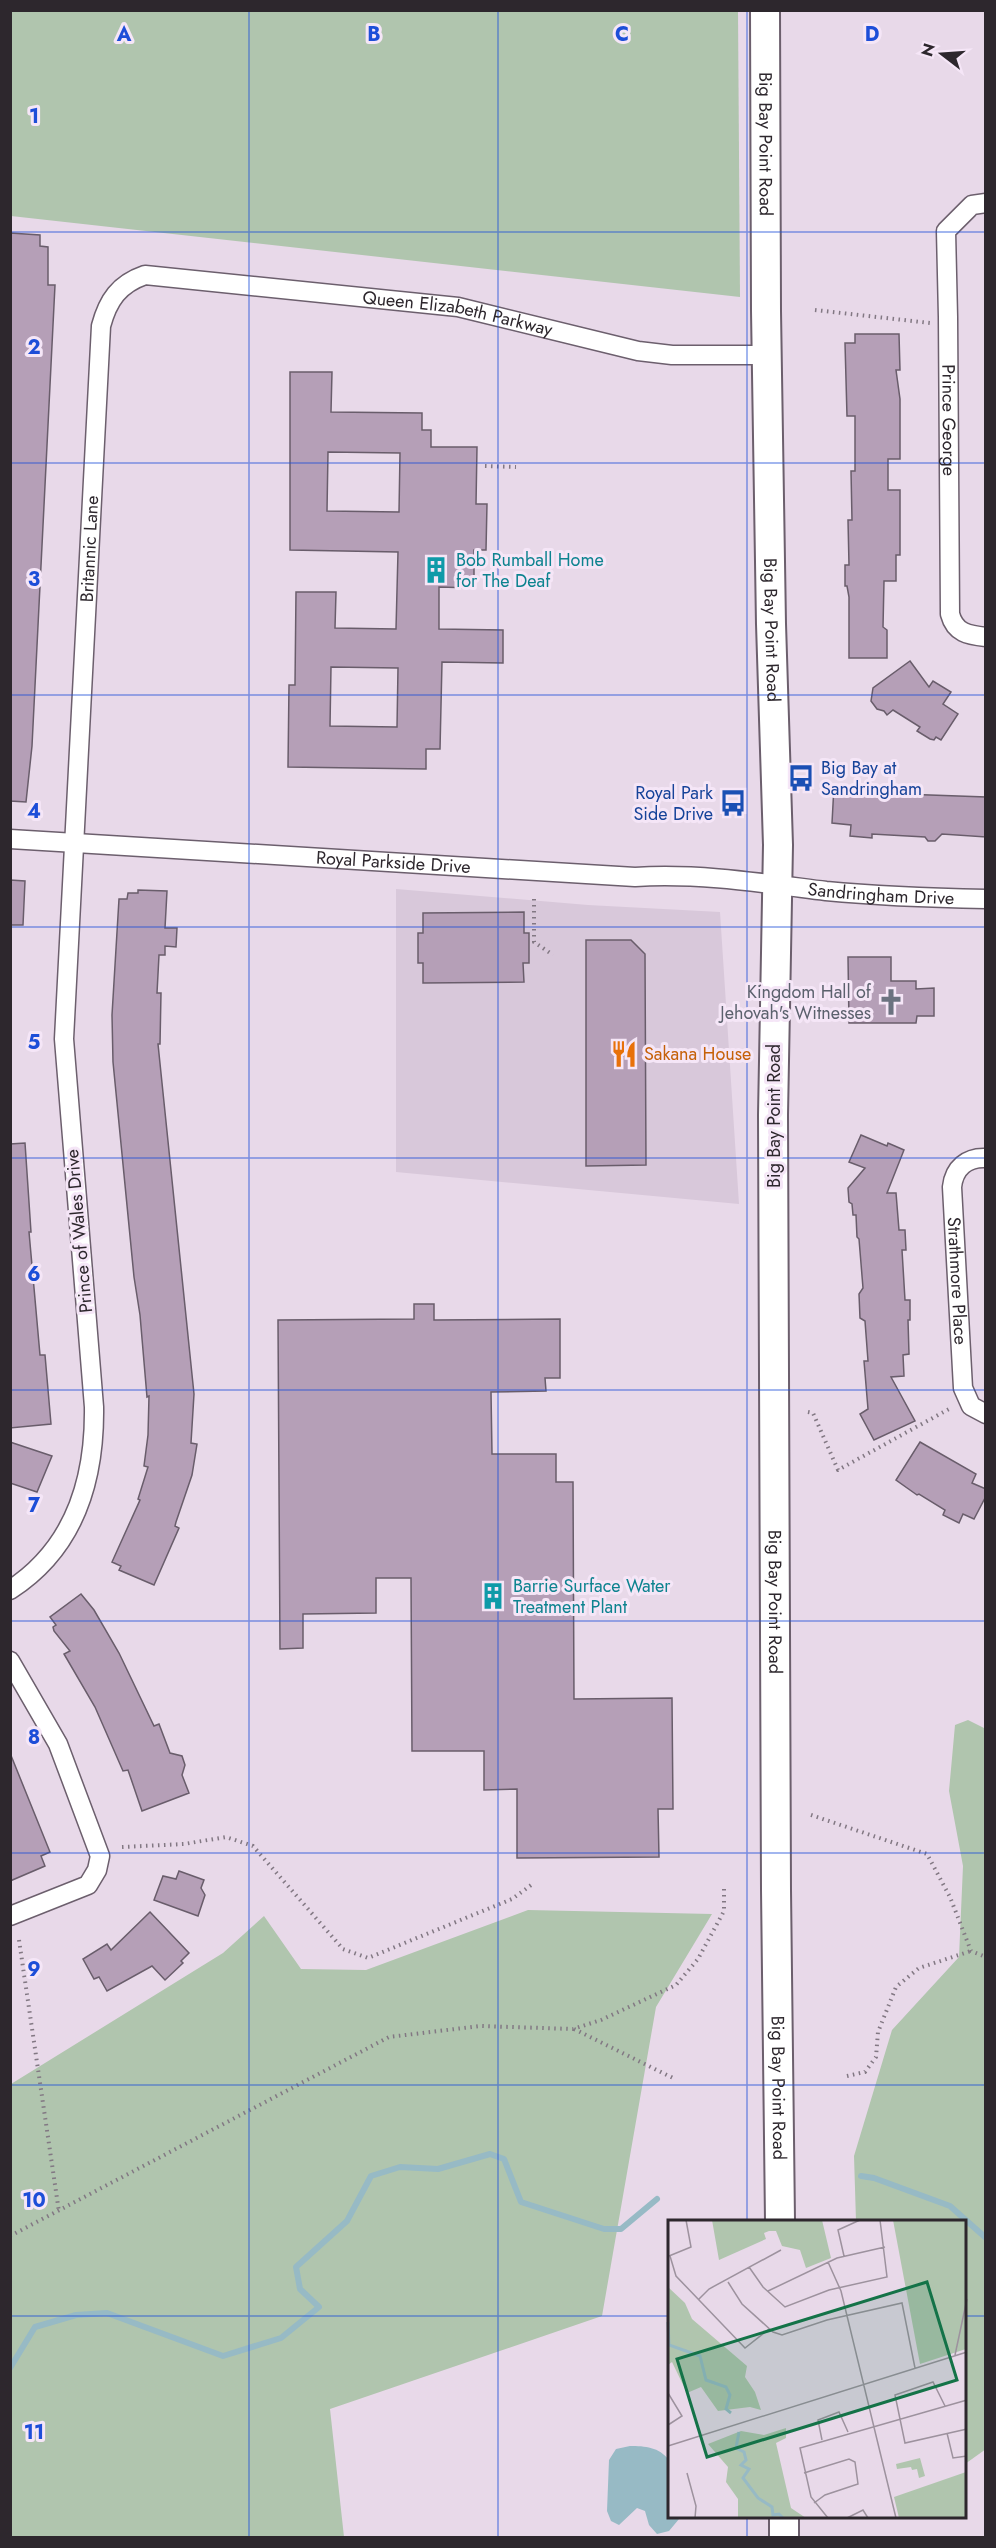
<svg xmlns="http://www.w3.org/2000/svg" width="996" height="2548" font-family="Jost,sans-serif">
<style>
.commercial{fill:#d8c8da}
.green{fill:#b0c5ae}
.water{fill:#97bac5}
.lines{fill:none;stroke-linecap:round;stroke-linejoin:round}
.stream{stroke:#97bac5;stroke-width:6}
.building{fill:#b59fb7;stroke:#695d6b;stroke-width:1.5;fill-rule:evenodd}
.minor-casing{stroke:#6c5f6d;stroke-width:21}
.primary-casing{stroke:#6c5f6d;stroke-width:32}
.path{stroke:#827883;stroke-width:4;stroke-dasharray:1.5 4.5;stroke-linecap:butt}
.minor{stroke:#fff;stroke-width:18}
.primary{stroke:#fff;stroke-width:28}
.grid{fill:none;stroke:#1d4ed8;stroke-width:1.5;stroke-opacity:0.55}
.labels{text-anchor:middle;stroke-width:6;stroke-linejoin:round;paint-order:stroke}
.street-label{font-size:18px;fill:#2d272d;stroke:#f5e6f7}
.culture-label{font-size:18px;fill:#0d838f;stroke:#f5e6f7;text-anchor:start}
.transit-label{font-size:18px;fill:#164399;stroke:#f5e6f7;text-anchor:start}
.worship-label{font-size:18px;fill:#5b616d;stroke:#f5e6f7;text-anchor:end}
.food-label{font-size:18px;fill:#c56008;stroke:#f5e6f7;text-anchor:start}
.inset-river{fill:none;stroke:#97bac5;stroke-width:3}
.inset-road{fill:none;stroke:#9d929e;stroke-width:1.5}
.view{fill:#147348;fill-opacity:0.15;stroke:#147348;stroke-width:3}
.inset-edge{fill:none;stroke:#2d272d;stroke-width:3}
.grid-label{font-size:20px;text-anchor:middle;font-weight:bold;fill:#1d4ed8;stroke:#f5e6f7;stroke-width:6;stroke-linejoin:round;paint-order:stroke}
</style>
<rect width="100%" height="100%" fill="#e8d9e9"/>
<polygon class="commercial" points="396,889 588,905 720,912 739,1204 396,1172"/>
<g class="green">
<polygon points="11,10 738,11 740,297 11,216"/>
<polygon points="968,1720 986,1729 986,2449 965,2464 964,2221 856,2221 854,2156 892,2030 959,1957 963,1866 949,1791 955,1725"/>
<polygon points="528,1910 712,1914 656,2007 602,2316 330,2409 344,2537 11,2537 11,2084 223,1953 264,1916 301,1969 366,1970"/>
</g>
<path class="water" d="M 630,2446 C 645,2446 659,2447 669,2460 L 669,2516 L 679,2517 L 679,2519 L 669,2531 L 657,2534 L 649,2525 L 645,2511 L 637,2508 L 619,2525 L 611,2521 L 607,2511 L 609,2460 L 616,2449 Z"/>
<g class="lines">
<g class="stream">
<polyline points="861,2176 874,2178 950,2206 986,2238"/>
<polyline points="10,2368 35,2327 76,2315 107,2313 223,2356 281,2338 319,2307 300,2289 296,2267 347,2221 371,2176 400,2167 438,2169 490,2154 504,2159 521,2202 604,2229 621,2229 657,2199"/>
</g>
</g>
<g class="building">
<polygon points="10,233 40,235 40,246 48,247 48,285 55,285 32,746 26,802 10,801"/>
<polygon points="855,334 899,334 900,370 896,370 900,399 900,459 888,459 888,490 900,490 900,555 896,555 896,581 884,581 883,627 887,630 887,658 849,658 849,597 847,586 845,586 845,565 849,565 848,520 852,520 851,471 855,471 855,416 847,416 845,343 855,343"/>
<path d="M 290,372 L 332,372 L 331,412 L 422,413 L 422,430 L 431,430 L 431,447 L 477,447 L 476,504 L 487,504 L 486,550 L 474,550 L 474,588 L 439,587 L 439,629 L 503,630 L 503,663 L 442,662 L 440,749 L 426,749 L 426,769 L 288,767 L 289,685 L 295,685 L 296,592 L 336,592 L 335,628 L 396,629 L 398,552 L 290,550 ZM 328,452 L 400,453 L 399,512 L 327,511 ZM 331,667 L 398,668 L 397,727 L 330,726 Z"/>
<polygon points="910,661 929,687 933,681 951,692 943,704 958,714 941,740 936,737 934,740 930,739 917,731 920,727 893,710 887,715 884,711 877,709 871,701 873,688"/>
<polygon points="834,786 875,788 874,793 986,797 986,837 942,834 935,841 928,841 925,837 872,834 872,838 850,836 851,825 832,823"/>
<polygon points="10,880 25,881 23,925 10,925"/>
<polygon points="138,890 167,891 165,928 177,928 176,947 165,946 165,955 159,955 157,993 161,993 160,1044 158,1044 194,1394 191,1443 197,1444 192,1475 176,1522 175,1526 179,1528 154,1585 119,1570 121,1566 112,1562 140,1500 138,1499 148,1467 144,1466 148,1435 149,1396 147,1397 140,1315 134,1277 113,1062 112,1015 119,899 127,899 128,893 138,893"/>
<polygon points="524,912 524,933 529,933 529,963 523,963 524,982 423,983 423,963 418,963 418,933 423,933 423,913"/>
<polygon points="586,940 631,940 645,954 646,1165 586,1166"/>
<polygon points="848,957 891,957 891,981 916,981 916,989 934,988 934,1016 917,1016 916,1023 849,1023"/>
<polygon points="861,1135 887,1146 888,1143 904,1150 887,1193 896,1193 899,1230 905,1230 906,1250 902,1250 905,1300 910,1300 910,1320 908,1320 909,1354 903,1355 904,1376 891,1377 915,1421 874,1440 860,1414 868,1409 864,1361 868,1361 865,1321 860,1318 859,1294 863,1288 859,1239 857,1237 856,1215 853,1215 852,1204 849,1202 848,1188 865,1168 849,1162"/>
<polygon points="25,1143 31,1232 29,1232 40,1355 45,1355 51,1424 10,1428 10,1144"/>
<polygon points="414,1304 434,1304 434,1320 560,1319 560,1378 545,1378 546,1391 491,1392 492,1454 556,1454 556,1482 573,1482 574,1699 672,1698 673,1809 658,1809 659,1857 517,1858 517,1789 484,1790 484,1751 412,1751 411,1578 376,1578 376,1613 303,1614 303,1648 280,1649 278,1320 414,1319"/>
<polygon points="10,1442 52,1456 37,1492 10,1483"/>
<polygon points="920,1442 976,1474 972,1483 986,1489 986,1496 974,1519 963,1514 959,1523 943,1515 945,1510 919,1494 917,1495 896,1480"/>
<polygon points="81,1594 94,1610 119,1653 154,1726 159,1724 170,1753 182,1756 185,1765 182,1775 189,1793 142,1811 128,1770 123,1771 95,1707 64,1654 70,1651 54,1631 53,1627 56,1625 50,1617"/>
<polygon points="10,1753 50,1852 41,1856 45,1866 10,1881"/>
<polygon points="179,1871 204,1880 201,1888 205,1895 198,1916 154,1900 163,1876 176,1879"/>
<polygon points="150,1912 189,1953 181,1961 183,1963 165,1980 152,1966 107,1991 99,1977 94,1979 83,1959 107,1944 111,1950"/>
</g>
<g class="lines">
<defs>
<g id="minor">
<path id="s1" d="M 986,203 L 972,205 L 946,231 L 948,317 L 950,614 C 955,633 968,635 986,637"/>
<path id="s2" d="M 10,839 L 635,877 C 699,873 762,883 826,891 C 878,896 933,898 986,899"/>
<path id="s3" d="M 986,1158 C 967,1157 954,1168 952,1187 L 963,1388 L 971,1406 L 986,1414"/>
<path id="s4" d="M 10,1590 C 75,1548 95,1480 94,1407 L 64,1039 L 101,326 C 108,300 119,284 145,275 L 458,307 L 638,351 L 672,355 L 767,355"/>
<polyline points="10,1661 58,1744 100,1856 97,1870 88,1885 10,1916"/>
</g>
<g id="primary">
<path id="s5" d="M 765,10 L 766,311 L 771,624 L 778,845 L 773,1115 L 776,1890 L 780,2221"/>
<polyline points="784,2516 784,2538"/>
</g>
</defs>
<use href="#minor" class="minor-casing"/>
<use href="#primary" class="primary-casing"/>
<g class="path">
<polyline points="815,310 930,323"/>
<polyline points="485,466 516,467"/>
<polyline points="534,899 534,942 553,955"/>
<polyline points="808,1412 813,1413 838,1470 949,1409"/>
<polyline points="811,1815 927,1854 950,1897 971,1951 986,1957"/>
<polyline points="122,1847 184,1844 226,1837 253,1846 343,1949 368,1958 512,1899 534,1883"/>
<polyline points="19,1940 59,2212"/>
<polyline points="574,2029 675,2079"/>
<polyline points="847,2076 865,2072 876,2057 878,2032 896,1987 919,1968 971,1951"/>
<polyline points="10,2236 389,2037 480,2026 573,2029 601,2020 676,1985 698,1959 724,1911 724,1887"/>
</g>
<use href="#minor" class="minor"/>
<use href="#primary" class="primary"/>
</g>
<path class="grid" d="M 249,10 L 249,2538M 498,10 L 498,2538M 747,10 L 747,2221M 10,232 L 986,232M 10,463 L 986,463M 10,695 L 986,695M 10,927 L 986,927M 10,1158 L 986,1158M 10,1390 L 986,1390M 10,1621 L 986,1621M 10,1853 L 986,1853M 10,2085 L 986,2085M 10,2316 L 669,2316M 964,2316 L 986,2316M 747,2516 L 747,2538"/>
<defs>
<symbol id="building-bare" viewBox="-9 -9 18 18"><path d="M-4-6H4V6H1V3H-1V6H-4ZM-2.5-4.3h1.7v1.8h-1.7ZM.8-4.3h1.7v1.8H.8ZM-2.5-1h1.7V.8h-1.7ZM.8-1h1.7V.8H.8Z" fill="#0f9aa8" stroke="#f5e6f7" stroke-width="2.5" paint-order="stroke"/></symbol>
<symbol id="bus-bare" viewBox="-9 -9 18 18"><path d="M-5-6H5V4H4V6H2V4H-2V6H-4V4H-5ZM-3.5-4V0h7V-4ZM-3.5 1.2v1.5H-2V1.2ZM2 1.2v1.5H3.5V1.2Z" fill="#1a4fb4" stroke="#f5e6f7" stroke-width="2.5" paint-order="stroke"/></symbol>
<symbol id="church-bare" viewBox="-9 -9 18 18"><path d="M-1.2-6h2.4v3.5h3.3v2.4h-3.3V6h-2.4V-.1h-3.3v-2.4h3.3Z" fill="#6b7280" stroke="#f5e6f7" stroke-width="2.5" paint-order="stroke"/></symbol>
<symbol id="restaurant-bare" viewBox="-9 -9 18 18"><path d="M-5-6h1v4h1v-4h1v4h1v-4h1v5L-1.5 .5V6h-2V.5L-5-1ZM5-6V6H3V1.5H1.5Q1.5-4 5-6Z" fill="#e8710a" stroke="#f5e6f7" stroke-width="2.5" paint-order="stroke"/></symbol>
</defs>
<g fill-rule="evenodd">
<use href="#building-bare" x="417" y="551" width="38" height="38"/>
<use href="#bus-bare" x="782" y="759" width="38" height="38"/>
<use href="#bus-bare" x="714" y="784" width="38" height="38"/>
<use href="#church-bare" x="872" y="983" width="38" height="38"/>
<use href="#restaurant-bare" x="605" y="1035" width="38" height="38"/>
<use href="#building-bare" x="474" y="1577" width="38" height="38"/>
</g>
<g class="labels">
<g class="street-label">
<text dy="6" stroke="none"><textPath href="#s5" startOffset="134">Big Bay Point Road</textPath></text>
<text dy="6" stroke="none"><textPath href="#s4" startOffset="1680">Queen Elizabeth Parkway</textPath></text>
<text dy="6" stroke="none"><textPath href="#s1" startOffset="240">Prince George</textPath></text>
<text dy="6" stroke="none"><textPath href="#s4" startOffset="1071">Britannic Lane</textPath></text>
<text dy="6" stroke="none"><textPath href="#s5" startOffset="620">Big Bay Point Road</textPath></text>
<text dy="6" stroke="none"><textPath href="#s2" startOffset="384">Royal Parkside Drive</textPath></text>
<text dy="6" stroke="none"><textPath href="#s2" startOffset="873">Sandringham Drive</textPath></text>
<text transform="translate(774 1116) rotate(-90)" y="6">Big Bay Point Road</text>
<text transform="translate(79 1231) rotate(-95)" y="6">Prince of Wales Drive</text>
<text dy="6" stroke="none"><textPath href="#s3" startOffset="144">Strathmore Place</textPath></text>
<text dy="6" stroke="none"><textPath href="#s5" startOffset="1592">Big Bay Point Road</textPath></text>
<text dy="6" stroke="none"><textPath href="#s5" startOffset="2078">Big Bay Point Road</textPath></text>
</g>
<g class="culture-label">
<text x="456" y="566">Bob Rumball Home<tspan x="456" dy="21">for The Deaf</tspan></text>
<text x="513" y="1592">Barrie Surface Water<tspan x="513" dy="21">Treatment Plant</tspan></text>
</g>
<g class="transit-label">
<text x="821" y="774">Big Bay at<tspan x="821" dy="21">Sandringham</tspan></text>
<text x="713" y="799" text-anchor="end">Royal Park<tspan x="713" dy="21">Side Drive</tspan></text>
</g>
<g class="worship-label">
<text x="871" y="998">Kingdom Hall of<tspan x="871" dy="21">Jehovah's Witnesses</tspan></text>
</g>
<g class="food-label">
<text x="644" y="1060">Sakana House</text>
</g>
</g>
<g transform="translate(668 2220)">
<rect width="298" height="298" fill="#e8d9e9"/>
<path d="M 44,0 L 154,0 L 163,38 L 138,48 L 132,30 L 114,26 L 108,11 L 101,11 L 96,13 L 98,19 L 51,40 ZM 225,0 L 298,0 L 298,129 L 252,144 ZM 0,67 L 17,83 L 24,99 L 79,146 L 77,157 L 87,172 L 93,190 L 82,187 L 50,191 L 33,167 L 19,173 L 4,142 L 0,145 ZM 118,208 L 118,218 L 108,223 L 123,288 L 138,298 L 70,298 L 70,279 L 58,262 L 60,247 L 40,224 L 73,211 L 96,215 ZM 252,238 L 257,256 L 251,258 L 249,249 L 244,250 L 243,247 L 229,249 L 228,244 ZM 298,252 L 298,298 L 231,298 L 226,277 Z" fill="#b0c5ae"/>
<path class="inset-river" d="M 0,102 L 1,125 L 32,136 L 38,160 L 58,167 L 62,175 L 58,189 L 63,193M 71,212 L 68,228 L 76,232 L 78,240 L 73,245 L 81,249 L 75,258 L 90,278 L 104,287 L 105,295 L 111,294 L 115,298"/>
<path class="inset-road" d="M 1,36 L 23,27 L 18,0M 2,36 L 8,56 L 77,128 L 101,109M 176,36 L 170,10 L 192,0M 160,42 L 173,71 L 228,298M 81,47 L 95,67 L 117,87 L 161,70 L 219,57 L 212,0M 60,62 L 74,84 L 105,112 L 114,115 L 159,100 L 234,83 L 247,148M 100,71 L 169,38 L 217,27M 31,79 L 41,69 L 113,30M 287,135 L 299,79M 0,173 L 14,196 L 0,205M 277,186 L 265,162 L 227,175 L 237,223 L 299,209M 279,213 L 285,238 L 299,236M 154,220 L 150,200 L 171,192 L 180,212M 0,226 L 299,132M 19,253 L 28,286 L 27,298M 136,253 L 181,239 L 187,242 L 190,264 L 157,275 L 146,283M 160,298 L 143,277 L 132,228 L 299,180M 179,298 L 195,290 L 200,298"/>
<path class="view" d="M 259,62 L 289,160 L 39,237 L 9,139 Z"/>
<rect width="298" height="298" class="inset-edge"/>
</g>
<g class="grid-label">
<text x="124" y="41">A</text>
<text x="374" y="41">B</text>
<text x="622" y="41">C</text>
<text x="872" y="41">D</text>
<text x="34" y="123">1</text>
<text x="34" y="354">2</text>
<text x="34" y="586">3</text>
<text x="34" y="818">4</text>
<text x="34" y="1049">5</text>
<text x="34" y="1281">6</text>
<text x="34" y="1512">7</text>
<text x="34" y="1744">8</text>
<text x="34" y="1976">9</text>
<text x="34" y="2207">10</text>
<text x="34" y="2439">11</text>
</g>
<rect width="996" height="2548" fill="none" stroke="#2d272d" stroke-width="24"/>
<g transform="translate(942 54) rotate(287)" stroke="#f5e6f7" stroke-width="4.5" paint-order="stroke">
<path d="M0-4.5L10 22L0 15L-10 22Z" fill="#2d272d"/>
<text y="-9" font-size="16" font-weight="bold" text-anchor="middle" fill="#2d272d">N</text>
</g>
</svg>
